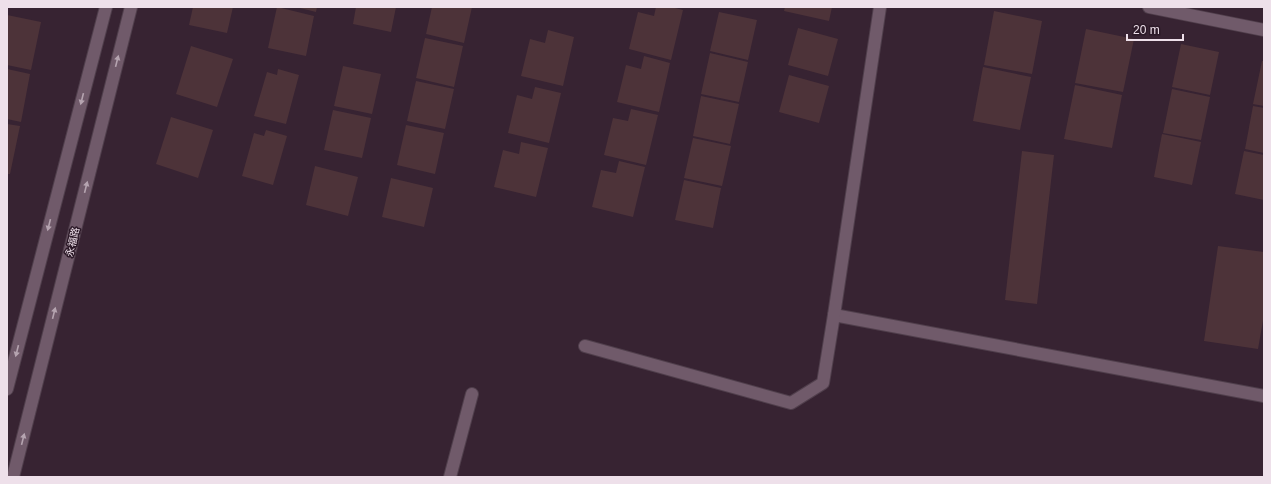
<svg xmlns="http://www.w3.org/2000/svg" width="1271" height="484" font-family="Arial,'Noto Sans SC',sans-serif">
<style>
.building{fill:#4d3339}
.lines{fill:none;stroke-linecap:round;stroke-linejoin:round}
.minor-casing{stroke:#503f4c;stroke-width:14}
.minor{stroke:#705a6a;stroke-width:12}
.oneway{fill:#b5a4b0}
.labels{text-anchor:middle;stroke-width:3;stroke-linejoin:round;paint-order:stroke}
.street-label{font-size:10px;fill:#eee0ea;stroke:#2c1a28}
</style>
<rect width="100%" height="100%" fill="#372332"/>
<g class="building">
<polygon points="193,7 233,7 227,33 189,25"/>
<polygon points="277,7 314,16 306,56 268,48"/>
<polygon points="296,7 317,7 316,12"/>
<polygon points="356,7 396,7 391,32 353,24"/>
<polygon points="432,7 472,7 464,43 426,34"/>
<polygon points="656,7 671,7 683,10 671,60 629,49 638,12 654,16"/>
<polygon points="785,7 832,7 829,21 784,11"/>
<polygon points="994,11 1042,21 1032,74 984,65"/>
<polygon points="719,12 757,20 748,60 710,51"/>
<polygon points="7,15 41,22 31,70 7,65"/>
<polygon points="798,28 838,39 828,76 788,65"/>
<polygon points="1086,29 1134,39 1123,92 1075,83"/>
<polygon points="548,30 574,37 563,86 521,76 530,39 545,43"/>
<polygon points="425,38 463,46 454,87 416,78"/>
<polygon points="1181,44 1219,52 1210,95 1172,87"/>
<polygon points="191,46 233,59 217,107 176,94"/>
<polygon points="710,53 748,62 739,102 701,94"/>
<polygon points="644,56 670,63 659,112 617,102 626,65 641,69"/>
<polygon points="1262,61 1264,61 1264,106 1253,104"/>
<polygon points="343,66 381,74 372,114 334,106"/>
<polygon points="983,67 1031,77 1020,130 973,121"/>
<polygon points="7,69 30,74 21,122 7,119"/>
<polygon points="278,69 299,75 286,124 254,116 267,72 277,75"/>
<polygon points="789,75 829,86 819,123 779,112"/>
<polygon points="416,81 454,89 445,129 407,121"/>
<polygon points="1075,85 1122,95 1112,148 1064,139"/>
<polygon points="535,87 561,93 549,143 508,133 517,95 532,99"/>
<polygon points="1172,89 1210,97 1201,140 1163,133"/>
<polygon points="701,96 739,104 730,144 693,136"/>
<polygon points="1253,106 1264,108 1264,153 1245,149"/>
<polygon points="631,109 658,115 646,165 604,155 613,118 628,121"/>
<polygon points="333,110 371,118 362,158 324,150"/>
<polygon points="171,117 213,130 198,178 156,164"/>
<polygon points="7,124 20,126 10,174 7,174"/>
<polygon points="406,125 444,133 435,174 397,165"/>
<polygon points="266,130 287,136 273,185 242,176 254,133 264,136"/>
<polygon points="1162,134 1201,142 1192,185 1154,177"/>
<polygon points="693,138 731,146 722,186 684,178"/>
<polygon points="521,142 548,148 536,197 494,187 503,150 519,154"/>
<polygon points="1022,151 1054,155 1037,304 1005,300"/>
<polygon points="1244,151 1264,155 1264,200 1235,194"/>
<polygon points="619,161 645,167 633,217 592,207 601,170 616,173"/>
<polygon points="315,166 358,177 348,216 306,205"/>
<polygon points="391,178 433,188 424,227 382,217"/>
<polygon points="684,180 721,188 713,228 675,220"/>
<polygon points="1218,246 1264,252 1264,315 1258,349 1204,341"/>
</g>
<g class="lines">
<defs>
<g id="minor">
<polyline points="1149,7 1264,30"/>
<polyline points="834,315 1264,396"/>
<polyline points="585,346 791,403 823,383 834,315 880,7"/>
<polyline points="7,389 106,7"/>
<polyline points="13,477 131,7"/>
<polyline points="450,477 472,394"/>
</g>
</defs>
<use href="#minor" class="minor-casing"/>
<use href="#minor" class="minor"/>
</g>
<defs><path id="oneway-solid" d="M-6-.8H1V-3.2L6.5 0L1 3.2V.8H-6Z"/></defs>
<g class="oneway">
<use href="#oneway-solid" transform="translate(117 61) rotate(-76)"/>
<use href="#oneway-solid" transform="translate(82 99) rotate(104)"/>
<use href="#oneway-solid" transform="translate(86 187) rotate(-76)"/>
<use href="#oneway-solid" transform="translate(49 225) rotate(104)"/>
<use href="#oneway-solid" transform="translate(54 313) rotate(-76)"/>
<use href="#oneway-solid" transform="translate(17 351) rotate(104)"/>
<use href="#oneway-solid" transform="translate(23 439) rotate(-76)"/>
</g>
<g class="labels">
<g class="street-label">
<text transform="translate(72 242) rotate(-76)" y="4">永福路</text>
</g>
</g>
<rect width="1271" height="484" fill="none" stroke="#eee0ea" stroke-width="16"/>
<path d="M1127 34v6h56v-6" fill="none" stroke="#eee0ea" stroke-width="2"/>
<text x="1133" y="34" font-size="12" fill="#eee0ea" stroke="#2c1a28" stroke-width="3" paint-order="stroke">20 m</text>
</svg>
